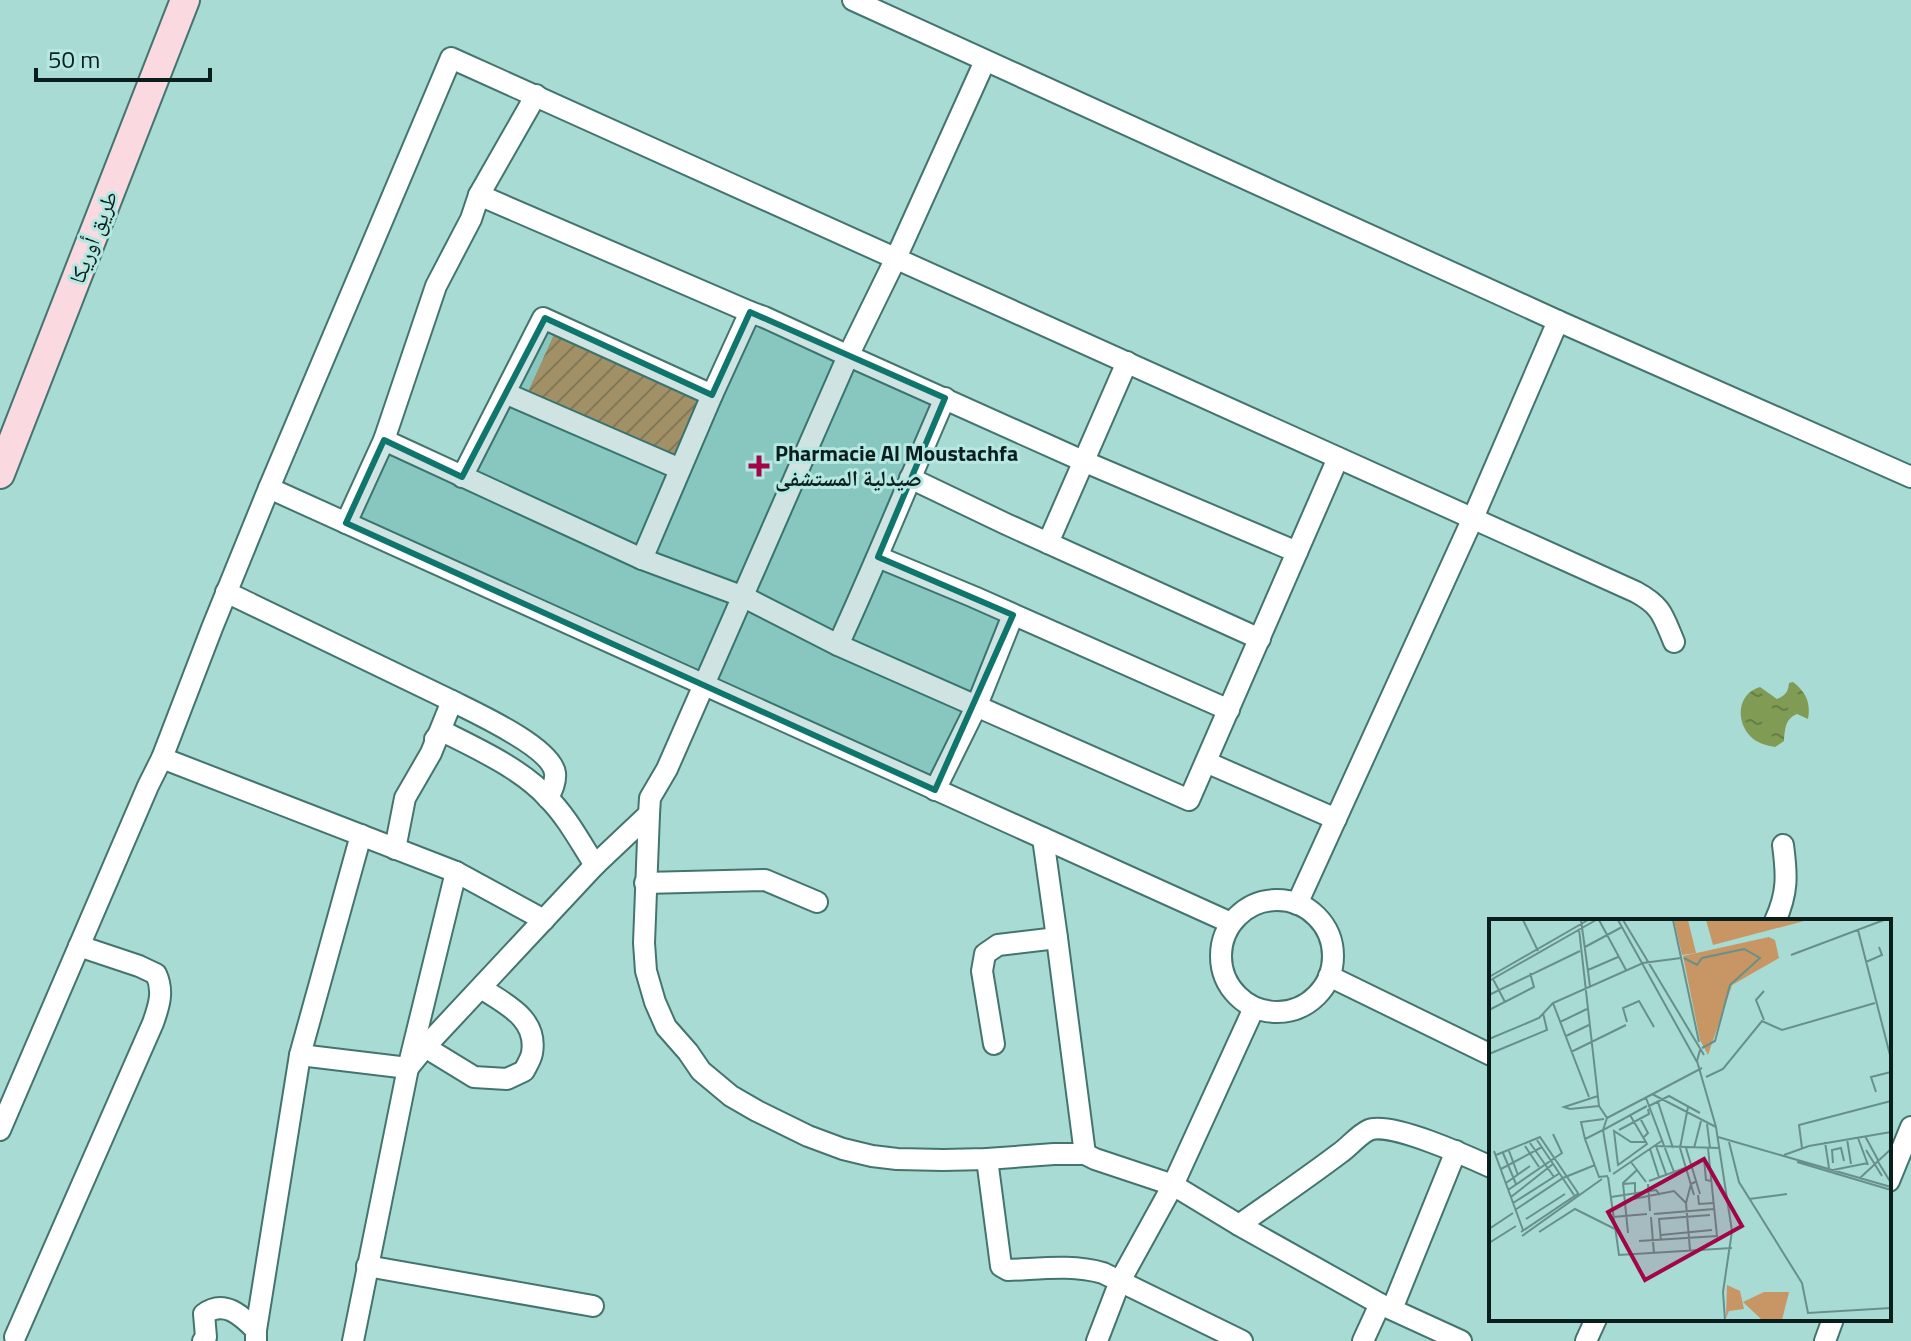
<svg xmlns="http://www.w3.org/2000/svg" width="1911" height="1341" font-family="'Titillium Web','Noto Naskh Arabic',sans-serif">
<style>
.garden{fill:url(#garden-furrows)}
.water{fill:url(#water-ripples)}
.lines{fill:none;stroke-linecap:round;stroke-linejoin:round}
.street-casing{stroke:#44746e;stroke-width:24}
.secondary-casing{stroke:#44746e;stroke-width:32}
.street{stroke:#fff;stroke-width:20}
.secondary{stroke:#fad9e0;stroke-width:28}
.marked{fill:#0f766e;fill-opacity:0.2;stroke:#0f766e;stroke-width:6;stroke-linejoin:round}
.poi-dot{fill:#a10648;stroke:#b4e8e1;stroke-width:3}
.labels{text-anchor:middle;stroke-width:6;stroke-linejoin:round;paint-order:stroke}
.street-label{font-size:22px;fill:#0a1f1d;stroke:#b4e8e1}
.poi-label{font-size:22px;font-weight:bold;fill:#0a1f1d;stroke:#b4e8e1;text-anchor:start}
.inset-road{fill:none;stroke:#68908b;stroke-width:2}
.view{fill:#a10648;fill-opacity:0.15;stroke:#a10648;stroke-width:4}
.inset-edge{fill:none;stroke:#0a1f1d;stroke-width:4}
</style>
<defs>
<pattern id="garden-furrows" width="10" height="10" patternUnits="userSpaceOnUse" patternTransform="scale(2)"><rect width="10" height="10" fill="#c79664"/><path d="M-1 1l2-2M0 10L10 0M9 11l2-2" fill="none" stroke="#a07a52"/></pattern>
<pattern id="water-ripples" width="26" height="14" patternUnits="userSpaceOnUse" patternTransform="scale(2)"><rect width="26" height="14" fill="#809b53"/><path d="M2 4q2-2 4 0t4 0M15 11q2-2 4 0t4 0" fill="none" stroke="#677e44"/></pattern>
</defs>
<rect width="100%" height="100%" fill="#a7dbd4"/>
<polygon class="garden" points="556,330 708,399 678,463 527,394"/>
<path class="water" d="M 1793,682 C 1806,692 1811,703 1808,719 L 1797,714 C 1785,719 1785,729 1784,741 L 1775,747 C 1765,745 1757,743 1750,736 C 1735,720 1738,693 1760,687 L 1777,699 C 1786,695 1788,692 1789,683 Z"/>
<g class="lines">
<defs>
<g id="street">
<polyline points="853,0 1558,321 1911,477"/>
<polyline points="479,195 750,312 764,317 840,352 1083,461 1297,552"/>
<polyline points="505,393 680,469"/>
<polyline points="384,440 642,559 744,597 838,645 1189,800 1338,458"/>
<polyline points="462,477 543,318 712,395"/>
<polyline points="910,478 1006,524 1260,639"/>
<polyline points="269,488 1231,923"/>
<polyline points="346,523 384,440 436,286 471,219 479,195 536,95"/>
<polyline points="1048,543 1127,362"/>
<polyline points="878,557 974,597 1229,710"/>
<polyline points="642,559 712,395 750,312"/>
<polyline points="226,592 452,701 431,753 405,798 395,849"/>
<path d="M 838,645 C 876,563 909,480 945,398"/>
<path d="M 452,701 C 476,713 551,747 555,773 C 556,782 552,790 548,798"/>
<path d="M 435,739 L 442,731 C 476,748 522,769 548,798 C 567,817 580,842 595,865"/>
<polyline points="162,758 456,872 544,920"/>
<polyline points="1206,762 1336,819"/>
<polyline points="935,790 977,705 1013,615"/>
<polyline points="649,814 644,943 646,971 655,1002 666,1027 688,1052 701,1071 731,1096 757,1111 808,1136 843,1149 872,1156 897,1159 943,1160 987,1159 1054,1154 1085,1154 1095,1159 1173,1185 1239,1225 1380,1304 1461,1341"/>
<polyline points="1043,838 1057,938 1085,1154"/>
<polyline points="645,883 765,880 817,902"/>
<circle cx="1277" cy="956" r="56"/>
<polyline points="1297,904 1473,518 1558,321"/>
<path d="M 1775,921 C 1788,893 1787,875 1783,845"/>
<polyline points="1329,976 1491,1055"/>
<polyline points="994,1044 982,971 985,954 998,945 1057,938"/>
<path d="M 425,1047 L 474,1077 L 507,1079 L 524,1071 C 527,1065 531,1059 532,1053 C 538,1018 505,1004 481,988"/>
<polyline points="300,1055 408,1068 425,1047 595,865 649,814 650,798 667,769 848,356 896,258 985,61"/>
<path d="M 0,1130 L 148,786 L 162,758 L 212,628 L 269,488 L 451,58 L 1636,592 C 1662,606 1663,616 1674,642"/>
<path d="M 987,1159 L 1001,1266 L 1008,1270 C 1039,1269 1072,1264 1103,1273 L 1242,1341"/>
<polyline points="1889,1181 1911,1127"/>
<path d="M 1239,1225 C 1273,1201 1307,1178 1340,1153 C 1349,1147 1358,1135 1369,1130 C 1390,1121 1469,1157 1491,1167"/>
<polyline points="367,1266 593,1306"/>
<polyline points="1392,1309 1456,1151"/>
<path d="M 15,1337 L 153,1023 C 159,1006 164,991 156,974 L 139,966 L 79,946"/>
<path d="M 203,1341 L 206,1337 L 204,1314 C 224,1299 241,1315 256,1330"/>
<polyline points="256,1341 256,1330 300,1055 361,835"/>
<polyline points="353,1341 408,1068 456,872"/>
<polyline points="1097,1341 1120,1281 1173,1185 1254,1008"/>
<polyline points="1363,1341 1380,1304"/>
<polyline points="1586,1341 1596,1319"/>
<polyline points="1825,1341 1833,1319"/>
</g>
<polyline id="secondary" points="0,474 185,0"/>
</defs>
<use href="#street" class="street-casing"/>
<use href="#secondary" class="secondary-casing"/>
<use href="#street" class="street"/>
<use href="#secondary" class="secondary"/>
</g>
<path class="marked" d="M 750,312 L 945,398 L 878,557 L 1013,615 L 935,790 L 346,523 L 384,440 L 462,477 L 545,318 L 712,395 Z"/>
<path class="poi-dot" d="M755 454h8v8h8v8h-8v8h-8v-8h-8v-8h8z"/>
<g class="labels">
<g class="street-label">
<text transform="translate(93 237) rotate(-69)" y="8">طريق أوريكا</text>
</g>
<g class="poi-label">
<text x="775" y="461">Pharmacie Al Moustachfa<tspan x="775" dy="25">صيدلية المستشفى</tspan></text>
</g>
</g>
<g transform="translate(1489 919)">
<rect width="402" height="402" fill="#a7dbd4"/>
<path d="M 185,1 L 199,1 L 207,34 L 193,36 Z" fill="#c79664"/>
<path d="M 238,366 L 251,372 L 255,390 L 240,392 L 237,399 ZM 275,373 L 300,373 L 293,401 L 272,400 L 254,383 Z" fill="#c79664"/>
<path d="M 217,1 L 319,1 L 224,26 ZM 280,18 L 286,21 L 290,39 L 243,66 L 219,136 L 211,121 L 194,37 Z" fill="#c79664"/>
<path class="inset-road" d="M 34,1 L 49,32M 92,1 L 101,67M 110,1 L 137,51M 129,1 L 208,143M 134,1 L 215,136M 184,1 L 210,123M 90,10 L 110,187 L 118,199 L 114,211 L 96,220 L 110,258 L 119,257M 369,11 L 402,140M 96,28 L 133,8M 302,36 L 395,1M 195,39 L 208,46 L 213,39 L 255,30 L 271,39 L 241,66 L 226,122 L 213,129M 377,43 L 393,36 L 390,28M 99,51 L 129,38M 0,58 L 99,1M 4,60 L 16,83M 0,62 L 107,1M 275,72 L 267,81 L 275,101M 0,76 L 91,32M 0,91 L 45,68 L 41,54M 71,103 L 98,90M 138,103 L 134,89 L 150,82 L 165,108M 77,117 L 100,106M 0,120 L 50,99 L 64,84M 211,131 L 208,142 L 227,208 L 243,312 L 234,373 L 236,401M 82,133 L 137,106M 0,135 L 58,111 L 54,94M 217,158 L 234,150 L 273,102 L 293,111 L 386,84M 387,173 L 382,158 L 402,153M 163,175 L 227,208M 100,178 L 64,84 L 154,44 L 192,39M 157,179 L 185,253M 169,183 L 184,229M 160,187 L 180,177 L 211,194M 199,188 L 191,229 L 205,276M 81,190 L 75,188 L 109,177M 81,190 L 110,187M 141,196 L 158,225 L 129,246 L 125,212 L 142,223 L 157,223M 118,199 L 213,149M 151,199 L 159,214 L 154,219M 218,205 L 221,229M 130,211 L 160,195 L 159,190M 376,217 L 389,241M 229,218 L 402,268M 369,219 L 379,246M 96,220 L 92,203 L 115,200M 358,220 L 362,245M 48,221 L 85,276M 240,223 L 250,263 L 313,364 L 319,394 L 402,389M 336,223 L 340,249M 41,224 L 65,258M 36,227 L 50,248M 166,227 L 230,229M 167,227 L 177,255M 197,229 L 211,275M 205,229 L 212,202M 313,229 L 310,206 L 402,182M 161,230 L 170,258M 377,231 L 393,257M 5,232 L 34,311M 20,232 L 29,256M 14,234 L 27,265M 7,236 L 51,218 L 89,274M 295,236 L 320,227 L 402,213M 215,240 L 217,261 L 222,262M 388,241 L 402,264M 142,243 L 157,263M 308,243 L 402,271M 344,244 L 343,231 L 352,229 L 355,242M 12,250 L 53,228M 344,251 L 379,244M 121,253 L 114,211 L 158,187M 124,255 L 174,221M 119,258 L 130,336 L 243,329M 371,259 L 402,230M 160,262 L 196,249M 17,264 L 41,247M 134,265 L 146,264 L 146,277M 159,265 L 161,292M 19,271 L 73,234 L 64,215M 209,276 L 210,285 L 225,284M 22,278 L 64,245M 122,278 L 167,271 L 171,276M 260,280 L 298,275M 139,281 L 185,272 L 197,284M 24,284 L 71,254M 26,291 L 74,259 L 106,246M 165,295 L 225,290M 124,298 L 158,295M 162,298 L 165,335M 37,300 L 76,275M 0,310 L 24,294M 32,313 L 90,274M 50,313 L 86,290 L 126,310M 139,314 L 134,264 L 148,251M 172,316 L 223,311M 33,317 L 113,260M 150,322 L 228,317 L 219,229M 172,322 L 170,300 L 221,296M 0,324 L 27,307M 201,331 L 197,284 L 202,265 L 208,262"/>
<path class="view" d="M 215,240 L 253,307 L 156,361 L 119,293 Z"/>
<rect width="402" height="402" class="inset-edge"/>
</g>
<path d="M36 68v12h174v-12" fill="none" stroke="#0a1f1d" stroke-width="4"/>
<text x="48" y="68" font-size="24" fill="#0a1f1d" stroke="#b4e8e1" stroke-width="6" paint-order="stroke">50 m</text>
</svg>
